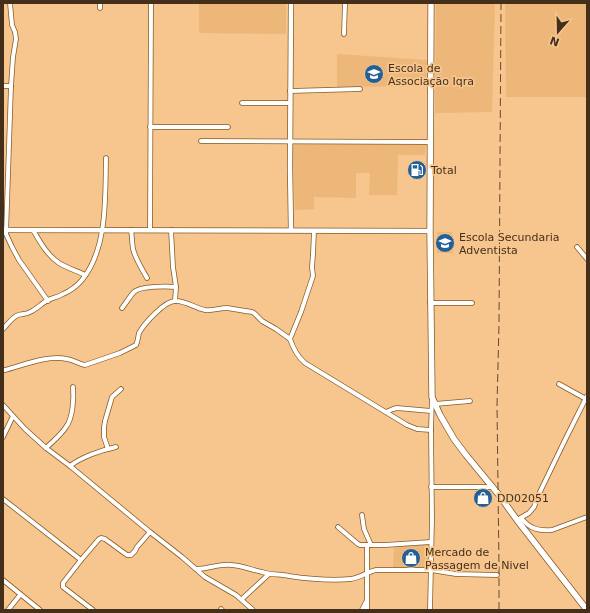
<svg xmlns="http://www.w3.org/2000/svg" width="590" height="613" font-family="'DejaVu Sans',sans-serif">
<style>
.built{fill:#eeb77a}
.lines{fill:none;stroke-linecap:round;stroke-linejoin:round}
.minor-casing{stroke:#875b24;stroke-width:5.5}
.tertiary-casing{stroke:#875b24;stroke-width:6}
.secondary-casing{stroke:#875b24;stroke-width:7}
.minor{stroke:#fff;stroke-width:4}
.tertiary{stroke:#fff;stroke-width:4.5}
.secondary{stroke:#fff;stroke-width:5.5}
.rail{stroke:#664c30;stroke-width:1;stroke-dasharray:8 4;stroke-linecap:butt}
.labels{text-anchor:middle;stroke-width:3.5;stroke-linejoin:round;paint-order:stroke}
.poi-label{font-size:11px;fill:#44301a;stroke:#f7c58e;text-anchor:start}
</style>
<rect width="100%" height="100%" fill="#f7c58e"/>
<g class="built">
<polygon points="199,3 286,3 286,34 199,33"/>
<polygon points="436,3 495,3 492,112 435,113"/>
<polygon points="505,3 587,3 587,97 506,97"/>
<polygon points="337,54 427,60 426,86 337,87"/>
<polygon points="360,143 426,144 425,155 398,155 397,195 369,195 370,173 356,173 356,198 314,197 314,209 295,210 292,144"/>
<polygon points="437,232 452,232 453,253 437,253"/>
<polygon points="428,545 429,569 393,567 394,546"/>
</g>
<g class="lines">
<defs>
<g id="minor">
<polyline points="10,3 12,25 15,32 16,39 13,57 11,86 6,234 12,247 19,260 48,301"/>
<polyline points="100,3 100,8"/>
<polyline points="344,34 345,3"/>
<polyline points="3,86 11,86"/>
<polyline points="290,91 360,89"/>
<polyline points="242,103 290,103"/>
<polyline points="150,127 228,127"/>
<polyline points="201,141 430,142"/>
<path d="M 33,230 C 40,242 47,255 59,263 C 67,268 77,271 85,275"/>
<path d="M 131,230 C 132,236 132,243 133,249 C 136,260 142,269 147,278"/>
<polyline points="150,230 151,3"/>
<polyline points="171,230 173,267 176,287 175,301"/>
<path d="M 314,231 L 313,254 L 312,267 L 313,276 L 301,312 L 290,339 C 293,348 298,357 305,363 L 407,425 L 417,429 L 431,430"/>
<polyline points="577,247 587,259"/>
<polyline points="430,303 472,303"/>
<path d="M 122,308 C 126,303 130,296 134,292 C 140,286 167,286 176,287"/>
<path d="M 3,329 C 7,325 11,319 16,316 C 21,313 26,315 30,312 C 37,309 42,303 48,300 C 53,298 58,297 63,294 C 70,291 77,286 82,280 C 108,248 105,197 106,158"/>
<path d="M 5,370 C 24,365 47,355 67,359 C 74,360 79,364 85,365 L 120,353 L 136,345 C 138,341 138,337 139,333 C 144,324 165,300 176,301 C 186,301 195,308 205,310 C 213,311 219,308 227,308 C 235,309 243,311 252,312 L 254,313 L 262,321 L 276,329 L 290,339"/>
<polyline points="559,384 586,399"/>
<polyline points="435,404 470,401"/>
<polyline points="3,405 25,429 46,448 70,466 150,532 182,557 205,577 236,595 253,610"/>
<polyline points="386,412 393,409 397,408 431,411"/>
<polyline points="3,437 13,416"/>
<path d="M 46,448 C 53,441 61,435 66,427 C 73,418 74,398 73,387"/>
<polyline points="108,449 104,437 104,427 105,421 112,397 121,389"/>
<path d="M 70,466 C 81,457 102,450 116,447"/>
<polyline points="431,487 492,487"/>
<polyline points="3,499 81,560 99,539 101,538 105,539 127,555 131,555 135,551 137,547 150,532"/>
<polyline points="362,515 364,529 371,545"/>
<path d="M 521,518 C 530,529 538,531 552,530 L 587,517"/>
<polyline points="517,520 529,513 534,507 538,496 565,440 587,396"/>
<polyline points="338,527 358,544 360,545 385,545 431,542"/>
<polyline points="81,560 63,583 63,587 93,610"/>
<path d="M 196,569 C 209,569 220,563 232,565 C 243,566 252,570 262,572 C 271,575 280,574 289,576 C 309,579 331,581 351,579 C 360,578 367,572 376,570 L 431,570 L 456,574 L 497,575"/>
<polyline points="3,580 40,610"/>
<polyline points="242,599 269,574"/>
<polyline points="221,609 222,610"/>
<polyline points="8,610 20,595"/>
<polyline points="362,610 366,602"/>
<polyline points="367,610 367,545"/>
<polyline points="430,610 432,519 431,430 432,397"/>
</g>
<g id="tertiary">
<polyline points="291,3 290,168 291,230"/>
<polyline points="3,230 430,231"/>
</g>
<polyline id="secondary" points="431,3 430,231 432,397 440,415 454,439 466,455 499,495 517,520 587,610"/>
</defs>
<use href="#minor" class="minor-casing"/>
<use href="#tertiary" class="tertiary-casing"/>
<use href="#secondary" class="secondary-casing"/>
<use href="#minor" class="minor"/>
<use href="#tertiary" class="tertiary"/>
<use href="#secondary" class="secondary"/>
<polyline class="rail" points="499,610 499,567 497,406 499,324 501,3"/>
</g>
<defs>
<symbol id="school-disc" viewBox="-11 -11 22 22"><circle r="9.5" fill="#226097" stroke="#f7c58e"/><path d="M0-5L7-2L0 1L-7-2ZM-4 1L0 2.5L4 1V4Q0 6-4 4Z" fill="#fff"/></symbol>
<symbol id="fuel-disc" viewBox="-11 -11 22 22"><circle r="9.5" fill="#226097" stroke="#f7c58e"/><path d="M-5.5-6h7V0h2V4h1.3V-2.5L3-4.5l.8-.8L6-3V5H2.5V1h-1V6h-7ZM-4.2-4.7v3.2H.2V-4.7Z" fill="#fff"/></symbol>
<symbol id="shop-disc" viewBox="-11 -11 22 22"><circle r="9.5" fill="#226097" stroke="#f7c58e"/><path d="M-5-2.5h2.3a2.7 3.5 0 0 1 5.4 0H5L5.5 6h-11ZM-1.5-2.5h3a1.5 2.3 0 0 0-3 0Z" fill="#fff"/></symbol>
</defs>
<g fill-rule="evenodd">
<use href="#school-disc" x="363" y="63" width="22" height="22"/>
<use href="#fuel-disc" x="406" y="159" width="22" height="22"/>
<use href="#school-disc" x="434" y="232" width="22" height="22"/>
<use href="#shop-disc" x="472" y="487" width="22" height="22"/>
<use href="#shop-disc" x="400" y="547" width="22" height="22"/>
</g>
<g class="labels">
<g class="poi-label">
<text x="388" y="72">Escola de<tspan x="388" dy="13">Associação Iqra</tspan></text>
<text x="431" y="174">Total</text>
<text x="459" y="241">Escola Secundaria<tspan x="459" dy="13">Adventista</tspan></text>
<text x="497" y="502">DD02051</text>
<text x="425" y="556">Mercado de<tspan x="425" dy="13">Passagem de Nivel</tspan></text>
</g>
</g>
<rect width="590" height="613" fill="none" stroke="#44301a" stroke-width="8"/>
<g transform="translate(558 32) rotate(200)" stroke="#f7c58e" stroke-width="3" paint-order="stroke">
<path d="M0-3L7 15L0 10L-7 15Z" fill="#44301a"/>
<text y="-6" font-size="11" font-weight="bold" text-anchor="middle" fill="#44301a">N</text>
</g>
</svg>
